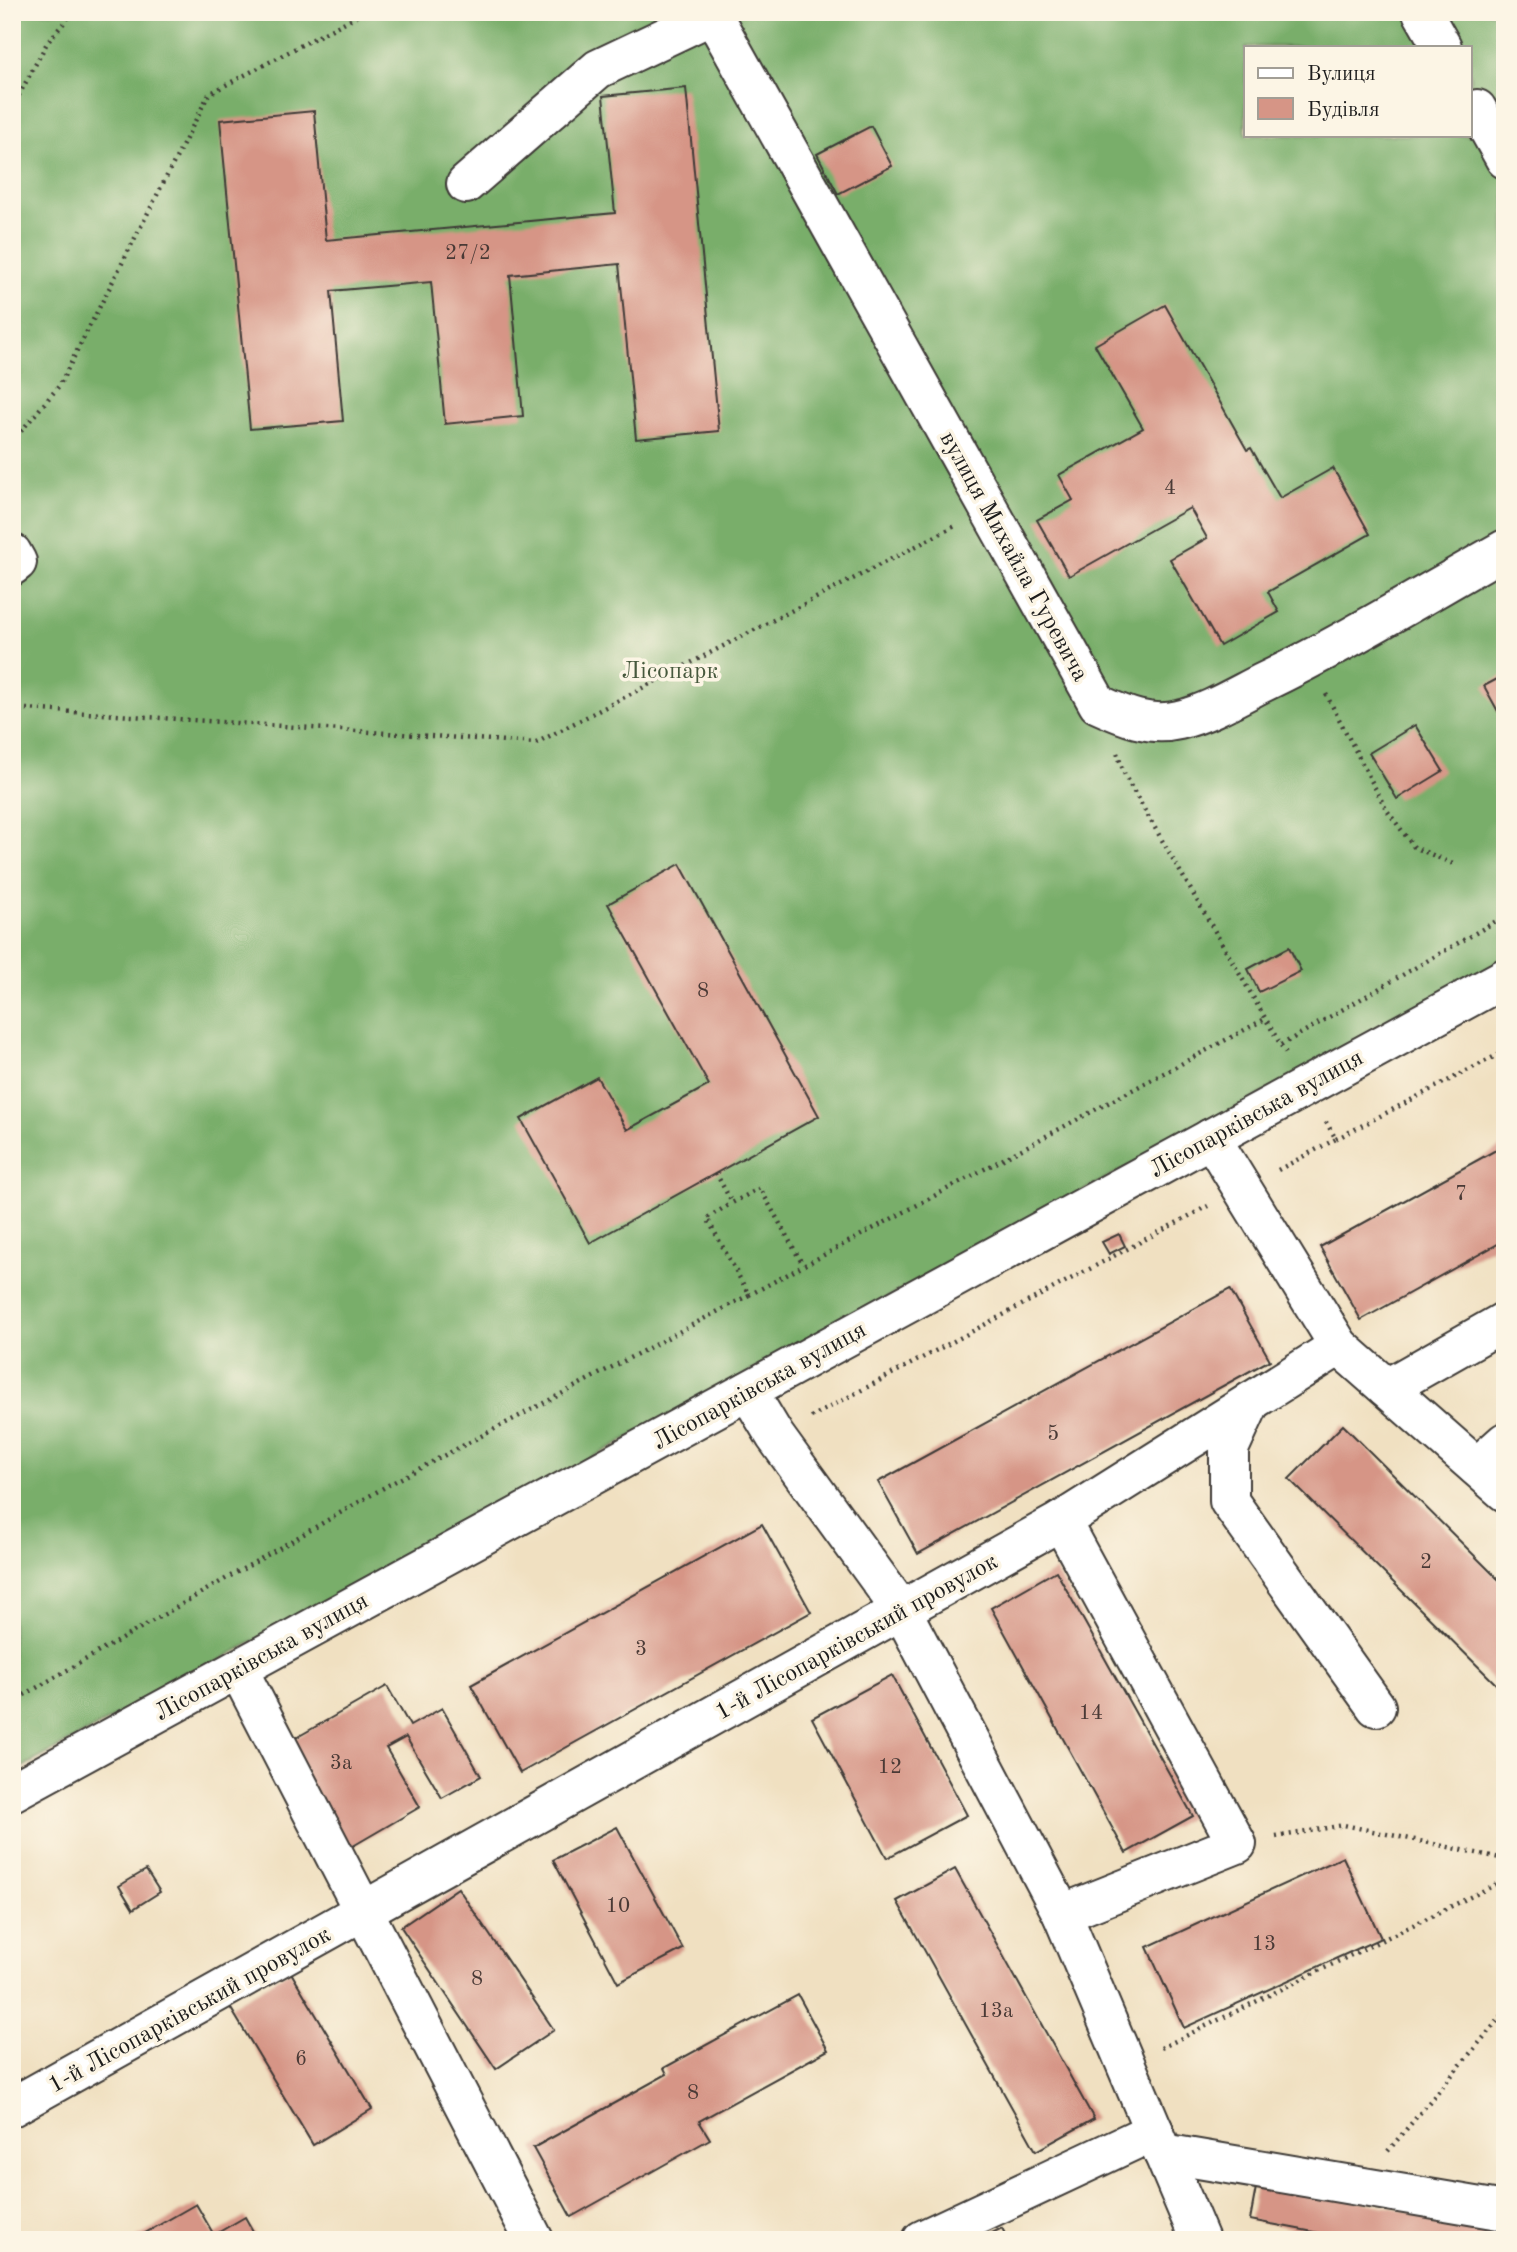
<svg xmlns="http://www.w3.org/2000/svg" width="1517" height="2252" font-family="'Old Standard TT',serif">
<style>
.forest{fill:#79ae6a;stroke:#4a6543;stroke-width:2;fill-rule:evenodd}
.building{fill:#d69586}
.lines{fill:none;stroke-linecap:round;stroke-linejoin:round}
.minor-casing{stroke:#3c3935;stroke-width:42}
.path{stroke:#3c3935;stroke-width:4.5;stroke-dasharray:2 5;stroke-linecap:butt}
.minor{stroke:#fff;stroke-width:38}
.labels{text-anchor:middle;stroke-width:7;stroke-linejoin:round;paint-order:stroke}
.number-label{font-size:21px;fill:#4a3a36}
.street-label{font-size:24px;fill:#1c1c1c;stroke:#fcf5e5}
.park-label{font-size:24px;fill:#47593d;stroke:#fcf5e5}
</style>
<rect width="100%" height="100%" fill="#fcf5e5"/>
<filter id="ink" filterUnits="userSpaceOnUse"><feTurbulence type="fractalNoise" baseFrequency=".0143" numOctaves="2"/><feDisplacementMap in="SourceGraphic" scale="14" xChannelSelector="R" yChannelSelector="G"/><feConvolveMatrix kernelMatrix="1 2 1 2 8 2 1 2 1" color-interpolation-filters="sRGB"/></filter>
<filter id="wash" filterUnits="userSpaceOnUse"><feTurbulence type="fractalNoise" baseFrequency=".00686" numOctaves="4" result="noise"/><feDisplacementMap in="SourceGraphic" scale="28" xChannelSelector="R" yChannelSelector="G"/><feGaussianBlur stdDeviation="1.57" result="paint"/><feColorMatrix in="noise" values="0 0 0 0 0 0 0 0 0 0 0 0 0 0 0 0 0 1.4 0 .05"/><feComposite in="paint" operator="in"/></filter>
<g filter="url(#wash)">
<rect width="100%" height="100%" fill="#f0e0c1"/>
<path class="forest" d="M 12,12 L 1505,12 L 1505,962 L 12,1773 ZM 1246,47 L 1470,47 L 1470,135 L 1246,135 Z"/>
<g id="blocks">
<g class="building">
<polygon points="686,88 719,431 636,439 619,264 510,275 523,416 445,424 431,282 331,291 343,421 250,429 220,120 314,111 326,240 615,213 603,96"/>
<polygon points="871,126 892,166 838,194 817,154"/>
<polygon points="1165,305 1247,450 1251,448 1280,498 1333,468 1370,534 1268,592 1279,612 1220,646 1170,559 1207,538 1190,508 1069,576 1037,520 1073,500 1059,475 1143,428 1095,345"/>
<polygon points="1505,675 1505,724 1484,686"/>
<polygon points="1415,725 1443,771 1397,799 1369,753"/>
<polygon points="680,864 819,1116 590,1243 521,1119 597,1077 627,1130 709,1085 608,904"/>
<polygon points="1289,947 1301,971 1259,992 1248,969"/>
<polygon points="1505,1145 1505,1240 1361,1320 1320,1247"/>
<polygon points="1119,1234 1125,1246 1109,1254 1102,1242"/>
<polygon points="1230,1289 1270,1360 918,1554 878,1482"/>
<polygon points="1343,1425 1505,1586 1505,1693 1289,1479"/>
<polygon points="762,1524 811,1612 520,1773 471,1685"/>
<polygon points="1056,1571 1193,1816 1126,1853 991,1608"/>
<polygon points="892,1675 967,1815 887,1858 812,1718"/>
<polygon points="387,1686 410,1726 442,1708 481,1776 442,1798 406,1737 386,1748 420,1807 341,1853 280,1747"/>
<polygon points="617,1827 683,1949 618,1983 553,1860"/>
<polygon points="1343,1857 1381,1938 1184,2028 1147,1947"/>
<polygon points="955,1869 1094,2119 1036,2151 897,1901"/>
<polygon points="146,1870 160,1892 133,1909 119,1886"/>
<polygon points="458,1888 554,2030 496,2069 401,1927"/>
<polygon points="290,1971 372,2109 313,2145 230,2007"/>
<polygon points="798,1995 828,2050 699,2121 710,2139 571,2217 533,2148 667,2074 664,2068"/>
<polygon points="1257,2182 1505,2229 1505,2240 1356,2240 1250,2220"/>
<polygon points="196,2204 214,2235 245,2217 258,2240 133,2240"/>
<polygon points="1002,2228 1008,2240 978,2240"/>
</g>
</g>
</g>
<g filter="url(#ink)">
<use href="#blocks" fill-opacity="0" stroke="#3c3935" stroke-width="2"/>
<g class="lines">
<defs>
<g id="minor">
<path d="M 711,12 L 1098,704 C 1124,716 1150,727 1179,720 C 1208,713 1236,696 1262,683 C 1345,643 1425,594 1505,549"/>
<polyline points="1422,12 1442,47"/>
<polyline points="1477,109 1505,159"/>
<polyline points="466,184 598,69 712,15"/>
<polyline points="12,553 17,562 12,566"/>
<polyline points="1211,1138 1339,1346 1505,1492"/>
<polyline points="1387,1388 1505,1321"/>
<polyline points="748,1391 775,1436 902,1611 1062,1914 1200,2240"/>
<polyline points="1251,1401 1229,1449 1229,1501 1376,1707"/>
<polyline points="1477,1467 1505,1442"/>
<polyline points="1061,1521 1237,1844 1062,1914"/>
<polyline points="238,1669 534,2240"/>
<polyline points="12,1792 1505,978"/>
<polyline points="12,2107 1061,1521 1339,1346"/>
<polyline points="1163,2153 1505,2211"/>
<polyline points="922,2240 1154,2131"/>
</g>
</defs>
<use href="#minor" class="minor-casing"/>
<g class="path">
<polyline points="12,108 47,43 73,12"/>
<polyline points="12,442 59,386 209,94 364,12"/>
<polyline points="1326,694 1386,809 1414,847 1453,864"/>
<polyline points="12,708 536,743 955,526"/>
<polyline points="1117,753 1126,778 1286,1054"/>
<polyline points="1281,1045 1505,916"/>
<polyline points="1336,1139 1505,1051"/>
<polyline points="1278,1170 1336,1139 1326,1122"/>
<polyline points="716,1173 732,1203 760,1188 803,1265"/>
<polyline points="749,1295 1265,1019"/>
<polyline points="811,1417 1208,1206"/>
<polyline points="12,1702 392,1483 749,1295 707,1218 732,1203"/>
<polyline points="1276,1837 1344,1825 1505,1859"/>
<polyline points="1161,2048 1505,1880"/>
<polyline points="1505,2120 1498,2129 1505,2135"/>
<polyline points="1388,2151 1505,2012"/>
</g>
<use href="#minor" class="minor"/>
</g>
</g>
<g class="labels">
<g class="number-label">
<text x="468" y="259">27/2</text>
<text x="1170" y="494">4</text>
<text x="703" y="997">8</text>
<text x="1461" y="1200">7</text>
<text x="1053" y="1440">5</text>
<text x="1426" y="1568">2</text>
<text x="641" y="1655">3</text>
<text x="1091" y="1719">14</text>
<text x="341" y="1769">3а</text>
<text x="890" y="1773">12</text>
<text x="618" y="1912">10</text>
<text x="1264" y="1950">13</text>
<text x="477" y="1985">8</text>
<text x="996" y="2017">13а</text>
<text x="301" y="2065">6</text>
<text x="693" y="2099">8</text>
</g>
<g class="street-label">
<text transform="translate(1015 556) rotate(61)" y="8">вулиця Михайла Гуревича</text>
<text transform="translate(1256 1113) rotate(-29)" y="8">Лісопарківська вулиця</text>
<text transform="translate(759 1385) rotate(-29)" y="8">Лісопарківська вулиця</text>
<text transform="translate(856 1636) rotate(-29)" y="8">1-й Лісопарківський провулок</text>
<text transform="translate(261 1656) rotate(-29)" y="8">Лісопарківська вулиця</text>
<text transform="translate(189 2009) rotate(-29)" y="8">1-й Лісопарківський провулок</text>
</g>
<g class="park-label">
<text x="670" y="678">Лісопарк</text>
</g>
</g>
<rect width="1517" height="2252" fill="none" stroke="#fcf5e5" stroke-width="42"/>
<rect x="1244" y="46" width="228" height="91" fill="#fcf5e5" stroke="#a29e95" stroke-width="2"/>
<rect x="1258" y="68" width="35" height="10" fill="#ffffff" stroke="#a29e95" stroke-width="2"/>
<text x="1307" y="80" font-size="21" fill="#1c1c1c">Вулиця</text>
<rect x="1258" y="98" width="35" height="21" fill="#d69586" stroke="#a29e95" stroke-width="2"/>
<text x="1307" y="116" font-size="21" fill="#1c1c1c">Будівля</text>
</svg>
